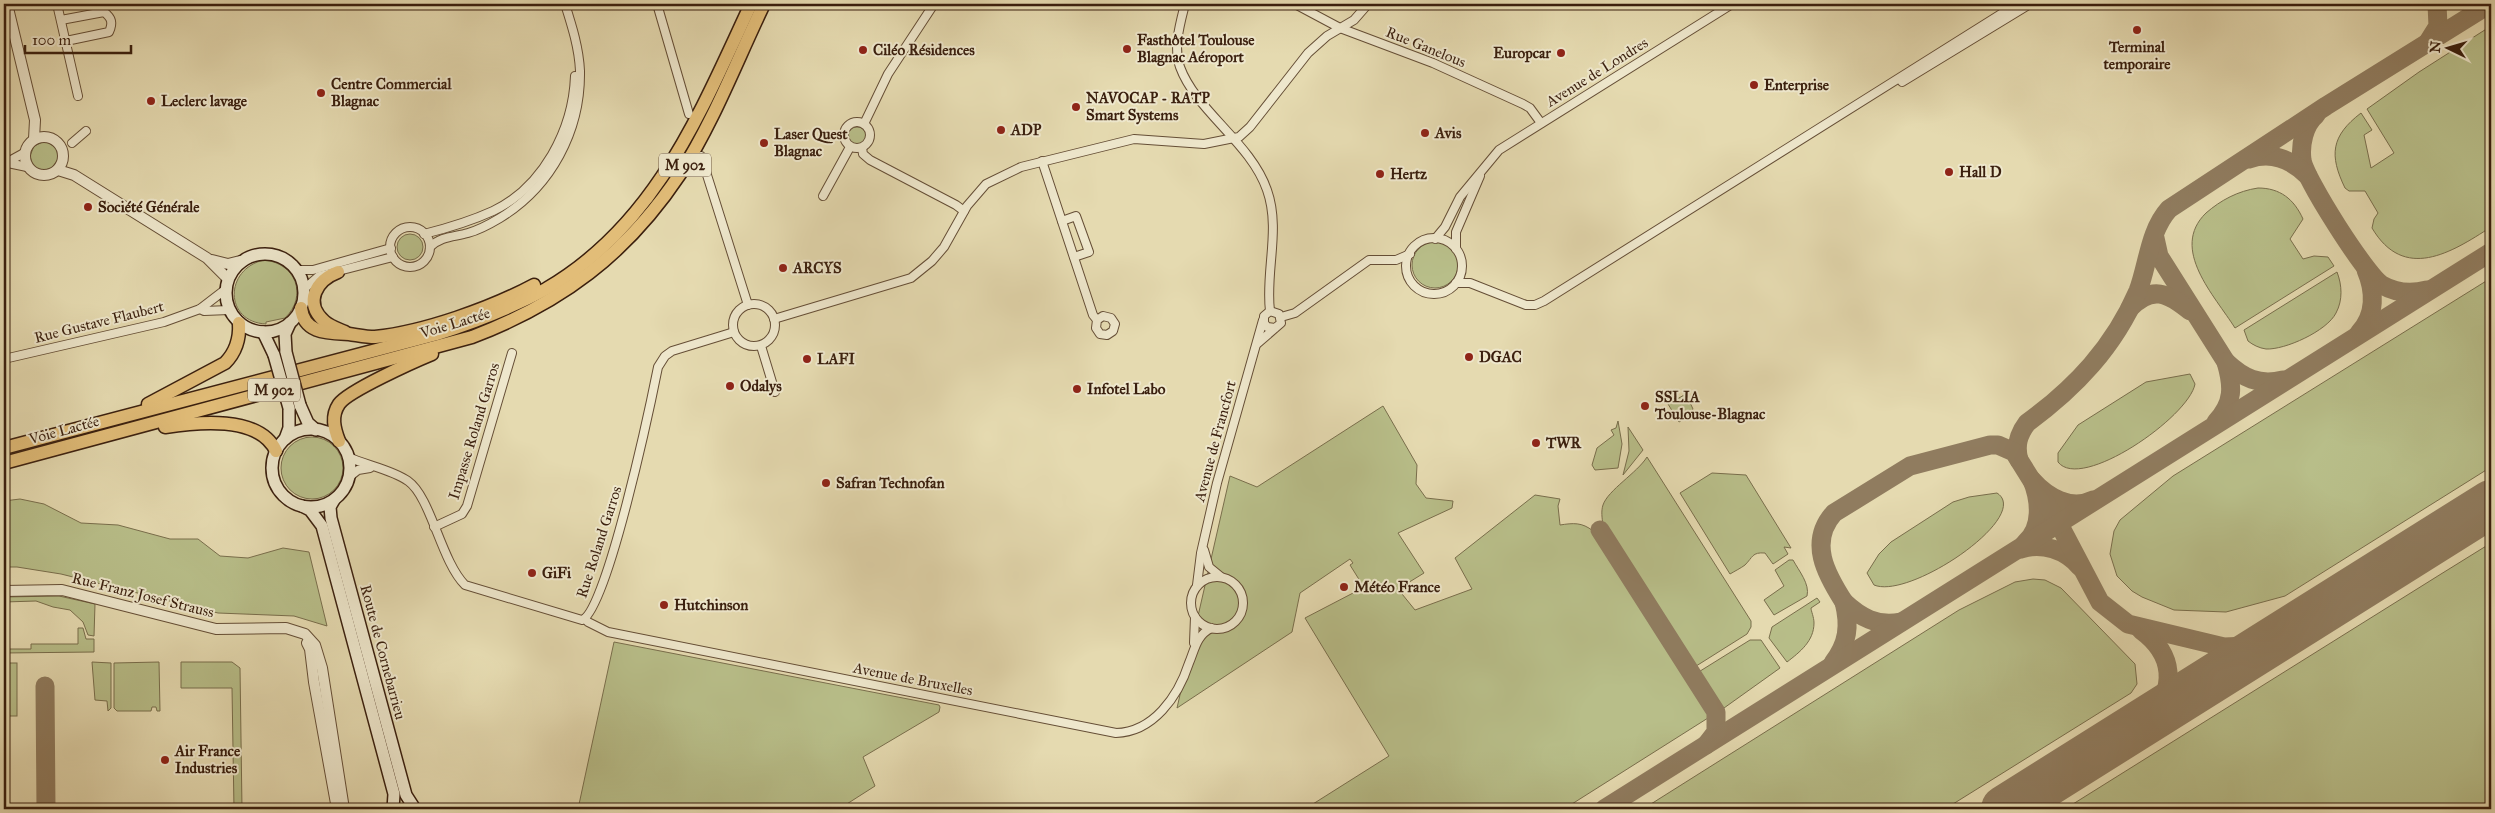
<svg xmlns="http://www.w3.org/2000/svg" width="2495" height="813" font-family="'IM FELL Great Primer',serif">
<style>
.green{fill:#b8be89;stroke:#796e4c}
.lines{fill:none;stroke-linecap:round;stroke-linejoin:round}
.taxiway{stroke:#907c5f;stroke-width:19}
.runway{stroke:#907c5f;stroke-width:48}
.minor-casing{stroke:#654e36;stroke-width:10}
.tertiary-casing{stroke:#654e36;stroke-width:12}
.secondary-casing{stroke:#3a1f0e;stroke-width:14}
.trunk-casing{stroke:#3a1f0e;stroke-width:15}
.minor{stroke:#eee7cc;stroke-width:8}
.tertiary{stroke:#eee7cc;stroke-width:10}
.secondary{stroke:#eee7cc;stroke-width:11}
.trunk{stroke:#e2bd78;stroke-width:12}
.secondary-bridge-casing{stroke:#3a1f0e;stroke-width:14;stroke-linecap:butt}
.secondary-bridge{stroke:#eee7cc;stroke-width:11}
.poi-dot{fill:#8f2418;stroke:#eee7cc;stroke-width:2}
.labels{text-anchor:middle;stroke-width:4;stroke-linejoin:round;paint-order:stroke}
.shield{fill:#eee7cc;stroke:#705b47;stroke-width:1}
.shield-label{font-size:14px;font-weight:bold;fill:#3a1f0e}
.poi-label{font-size:15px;font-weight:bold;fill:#3a1f0e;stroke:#eee7cc;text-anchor:start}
.street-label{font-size:15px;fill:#3a1f0e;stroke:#eee7cc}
</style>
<rect width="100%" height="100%" fill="#e5dab0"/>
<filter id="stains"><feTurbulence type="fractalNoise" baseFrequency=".004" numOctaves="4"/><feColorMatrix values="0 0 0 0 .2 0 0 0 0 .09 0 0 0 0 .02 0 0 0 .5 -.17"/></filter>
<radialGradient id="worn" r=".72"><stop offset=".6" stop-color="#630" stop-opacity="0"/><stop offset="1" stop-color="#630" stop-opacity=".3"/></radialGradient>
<g class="green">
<path d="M 2491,26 L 2491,227 C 2451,253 2404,282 2372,228 L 2374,219 L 2378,213 L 2365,191 L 2349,191 L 2345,188 C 2329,155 2331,136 2361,113 L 2372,130 L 2364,135 L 2371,168 L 2394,153 L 2367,109 L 2419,72 Z"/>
<circle cx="857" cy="136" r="9"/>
<polygon points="43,142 48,142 57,149 58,159 52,168 42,171 33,166 30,156 34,146"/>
<path d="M 2258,188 C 2280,188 2294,199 2303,219 L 2290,239 L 2303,259 L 2314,256 L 2328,257 L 2334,266 L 2235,328 C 2215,296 2169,249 2206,213 C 2221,200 2238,191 2258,188 Z"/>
<circle cx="410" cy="247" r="13"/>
<circle cx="1435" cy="265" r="23"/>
<path d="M 264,260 C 296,263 308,296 285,318 L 266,322 L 266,324 C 224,322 224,269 264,260 Z"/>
<path d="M 2337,272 C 2342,285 2343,300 2336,313 C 2327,331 2285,350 2266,349 C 2259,348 2253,345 2248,341 L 2244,330 Z"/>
<polygon points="2491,278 2491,467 2285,596 2226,612 2174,610 2142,597 2132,591 2117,576 2110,554 2114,531 2120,520 2173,476"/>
<path d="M 2190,374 L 2195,384 C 2189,417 2081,492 2058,462 L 2058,453 L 2078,425 L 2146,382 Z"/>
<polygon points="1686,394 1693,409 1689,416 1679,422 1668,404"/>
<path d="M 1383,406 L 1417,465 L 1416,484 L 1426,498 L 1453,501 L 1452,508 L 1398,533 L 1424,573 L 1398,589 L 1415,610 L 1472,589 L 1455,558 L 1535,495 L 1560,499 L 1558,506 L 1560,525 C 1573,523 1582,522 1593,531 L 1707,708 L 1708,718 L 1564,809 L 1305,809 L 1389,756 L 1305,618 L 1355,592 L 1355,586 L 1359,592 L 1365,589 L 1350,565 L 1353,563 L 1350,559 L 1300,593 L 1292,632 L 1177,708 L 1230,476 L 1257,487 Z"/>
<polygon points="1618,421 1622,444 1618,468 1595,470 1592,465 1597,448 1614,435 1611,430 1616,428"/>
<polygon points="1628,427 1643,450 1623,475 1629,451"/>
<circle cx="312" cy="468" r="31"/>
<path d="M 1647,457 L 1751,621 L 1751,627 L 1747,634 L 1693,668 L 1603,525 C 1602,518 1601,511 1603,505 C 1608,490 1637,473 1647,457 Z"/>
<path d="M 1712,473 L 1746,475 L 1791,548 L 1784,547 L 1788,554 L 1773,564 L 1765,553 C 1752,552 1753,557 1745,565 C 1741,568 1735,571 1730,574 L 1680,493 Z"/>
<path d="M 1997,493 C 2033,516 1910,600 1874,585 L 1867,573 L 1879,554 L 1891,542 L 1953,502 L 1969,497 Z"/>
<polygon points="20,499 44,504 81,523 118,525 170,539 198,539 220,556 248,558 283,548 309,552 327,626 294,616 218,613 61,574 17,567 4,567 4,501"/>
<polygon points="2491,543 2491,809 2065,809 2441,574"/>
<path d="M 1789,560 L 1793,560 C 1799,571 1810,584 1807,596 L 1774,615 L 1764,600 L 1784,586 L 1775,570 Z"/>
<polygon points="2033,579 2045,580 2061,588 2135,664 2137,684 2131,693 1945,809 1643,809 1959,610 2015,582"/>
<polygon points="59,596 95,604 94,636 88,635 83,622 70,610 53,607 36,601 4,602 4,597"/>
<path d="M 1817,598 L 1820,602 L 1811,608 C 1811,611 1814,617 1814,623 C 1814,641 1800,652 1787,662 L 1769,638 L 1772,627 Z"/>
<polygon points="78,628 83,628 86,639 94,639 94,652 4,653 4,649 31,649 31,644 78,644"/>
<polygon points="1750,640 1761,640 1780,668 1724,708 1714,698 1697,673"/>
<polygon points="614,642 939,705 940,707 939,712 863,757 875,786 839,809 578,809"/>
<polygon points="92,662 111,663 111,708 108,711 107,701 95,700"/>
<polygon points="159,662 160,711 157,711 156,707 152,707 151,711 117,711 114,708 114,663"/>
<polygon points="181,662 232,662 240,668 242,809 234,809 232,688 181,688"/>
<rect x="4" y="663" width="13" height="53"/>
</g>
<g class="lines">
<g class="taxiway">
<polyline points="2428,42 2438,26 2437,4"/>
<path d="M 2316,115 C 2304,125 2300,145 2302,160 C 2305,179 2366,275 2382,285 C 2396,293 2412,294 2427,290"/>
<path d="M 2249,159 C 2272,151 2292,160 2308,176"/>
<path d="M 2155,238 L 2159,256 L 2226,362 C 2233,386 2234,403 2216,422"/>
<path d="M 2130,308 C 2152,285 2168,293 2190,311"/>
<path d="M 2359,333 C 2376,315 2375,291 2366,270"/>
<path d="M 2226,362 C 2243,378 2259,386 2283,380"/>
<path d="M 2019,460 C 2015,446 2018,435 2027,423 C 2075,388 2114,347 2138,291 C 2148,265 2149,231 2169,209 L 2326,106 L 2490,4"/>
<polyline points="1600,530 1716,712 1716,732 1706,745"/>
<path d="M 2025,543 C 2043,528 2040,500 2032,480 C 2047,497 2071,511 2093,500"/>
<path d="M 2021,549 C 2042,542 2066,550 2080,567"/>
<path d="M 1844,602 C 1826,574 1808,542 1834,513 L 1910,466 L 1990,445 L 1998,445 L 2014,452 L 2059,524 L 2100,602 L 2128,624 L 2224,647 L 2248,646 L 2269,640 L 2296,626"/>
<path d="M 2141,630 C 2175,655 2176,688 2150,718"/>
<path d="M 1833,663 C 1848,643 1850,626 1844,602 C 1860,617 1877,627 1901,622"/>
<polyline points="45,686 46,809"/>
<polyline points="1604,809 2491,252"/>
</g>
<polyline class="runway" points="2005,809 2491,504"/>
<defs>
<g id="minor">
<polyline points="57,4 78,96"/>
<polyline points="657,4 689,114"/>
<polyline points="1020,4 1023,5"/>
<path d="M 1185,4 C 1180,24 1173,47 1180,67 C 1196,111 1251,143 1267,190 C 1281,229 1265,272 1270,311"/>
<polyline points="1295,4 1340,28 1433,63 1523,104 1530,108 1541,123"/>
<path d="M 61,20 L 104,12 C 112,18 113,23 109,32 L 66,41"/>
<polyline points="1902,82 2030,4"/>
<circle cx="857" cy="135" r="13"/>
<polyline points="864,124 888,74 934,4"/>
<polyline points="72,143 86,131"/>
<polyline points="862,148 863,154 870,160 956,205 964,211"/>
<polyline points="701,156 748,305"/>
<polyline points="1042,161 1093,315 1097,320 1096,328 1100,334 1107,335 1113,331 1115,324 1111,318 1103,316 1097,320"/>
<polyline points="8,163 27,167"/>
<polyline points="4,164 24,153"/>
<polyline points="823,196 850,147"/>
<polyline points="1062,221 1076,216 1089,252 1074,257"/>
<circle cx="410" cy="247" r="20"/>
<path d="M 424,234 C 448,228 471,221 493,211 C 543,187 573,130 575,76"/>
<circle cx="1434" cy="266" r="28"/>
<polyline points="1435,239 1445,227 1460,197 1499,150 1732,4"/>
<path d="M 430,247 C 441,236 454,237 468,233 C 479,230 490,224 500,218 C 551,187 581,131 580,71 C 579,48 572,26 565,4"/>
<polyline points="1456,249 1456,232 1480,176"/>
<polyline points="297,270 313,270 391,248"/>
<polyline points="1456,283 1470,283 1526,305 1535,305 1544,301 2017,4"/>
<polyline points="304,289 319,276 393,257"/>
<circle cx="754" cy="325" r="21"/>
<polyline points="200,309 204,311 229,310"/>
<polyline points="1281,317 1295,313 1369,260 1396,260 1410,254"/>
<polyline points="774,319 911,278 932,261 944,247 967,206 986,184 1021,167 1134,139 1204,144 1239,137 1250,127 1308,53 1327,36 1354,20 1368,4"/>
<polyline points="1258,343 1281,323 1279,314 1270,311 1264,316 1264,323 1267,327 1275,328"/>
<polyline points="761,346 775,392"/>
<polyline points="4,359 164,322 200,309 226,289"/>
<path d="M 348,457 C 366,465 393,470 408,481 C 431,497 441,561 465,585 L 582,620 C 607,611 651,402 658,367 L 665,356 L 672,351 L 734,332"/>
<polyline points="348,478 358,470 370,468"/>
<polyline points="434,527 462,514 467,506 512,353"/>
<polyline points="1204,550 1209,567 1220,576"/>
<circle cx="1217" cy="603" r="26"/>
<polyline points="1197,585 1201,553 1217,483 1263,320"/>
<path d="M 585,619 L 588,622 L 608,632 L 1116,733 C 1153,732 1178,697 1189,663 C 1195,649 1196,636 1211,628"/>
<polyline points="1194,643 1195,617"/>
</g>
<g id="tertiary">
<polyline points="7,4 35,120 34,139"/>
<circle cx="44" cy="156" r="19"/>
<polyline points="58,170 74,175 207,258 228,279"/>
<polyline points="212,260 228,264 240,261"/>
<polyline points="4,591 62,590 216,629 286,628 305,634 315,645 322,668 344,809"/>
<polyline points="307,643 310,649 314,682 337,809"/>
</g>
<g id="secondary">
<circle cx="265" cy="293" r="39"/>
<polyline points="263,332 274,355"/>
<polyline points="286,352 285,334 290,323"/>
<polyline points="300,405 308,423 316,430"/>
<circle cx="311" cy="468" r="39"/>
<polyline points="285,439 289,428 289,408"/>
<polyline points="334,500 330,507 331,518 406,795 415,809"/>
<polyline points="302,506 310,510 322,526 394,794 393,809"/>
</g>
<g id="trunk">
<path d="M 338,272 C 317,280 303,302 324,321 C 329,326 338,329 345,332"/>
<path d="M 301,308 C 304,334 328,333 349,334 C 357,335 366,337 375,337 C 424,332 491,308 534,285"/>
<path d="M 148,404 L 225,363 C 236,352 240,339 239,323"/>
<path d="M 165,427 C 197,422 259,415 276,451"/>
<path d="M 339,441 C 334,428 331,416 339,404 C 348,391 415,361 432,354"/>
<path d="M 4,448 L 437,334 C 475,322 511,308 546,289 C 656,225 700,113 751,4"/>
<path d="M 4,463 L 472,337 C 561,303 626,255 680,174 C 714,121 737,60 764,4"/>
</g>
</defs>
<use href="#minor" class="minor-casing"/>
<use href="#tertiary" class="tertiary-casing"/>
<use href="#secondary" class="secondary-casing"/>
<use href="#trunk" class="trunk-casing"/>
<use href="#minor" class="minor"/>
<use href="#tertiary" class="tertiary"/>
<use href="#secondary" class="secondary"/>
<use href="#trunk" class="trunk"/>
<defs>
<g id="secondary-bridge">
<polyline points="286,352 300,405"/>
<polyline points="274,355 289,408"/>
</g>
</defs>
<use href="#secondary-bridge" class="secondary-bridge-casing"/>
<use href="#secondary-bridge" class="secondary-bridge"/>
</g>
<g class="poi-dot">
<circle cx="2137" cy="30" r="5"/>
<circle cx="1127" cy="49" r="5"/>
<circle cx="863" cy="50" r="5"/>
<circle cx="1561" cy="53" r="5"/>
<circle cx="1754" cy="85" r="5"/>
<circle cx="321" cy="93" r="5"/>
<circle cx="151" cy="101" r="5"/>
<circle cx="1076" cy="107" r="5"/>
<circle cx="1001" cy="130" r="5"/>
<circle cx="1425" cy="133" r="5"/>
<circle cx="764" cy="143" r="5"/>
<circle cx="1949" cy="172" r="5"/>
<circle cx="1380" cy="174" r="5"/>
<circle cx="88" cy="207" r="5"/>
<circle cx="783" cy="268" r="5"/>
<circle cx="1469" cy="357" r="5"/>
<circle cx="807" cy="359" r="5"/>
<circle cx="730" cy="386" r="5"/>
<circle cx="1077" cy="389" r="5"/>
<circle cx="1645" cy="406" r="5"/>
<circle cx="1536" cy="443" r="5"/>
<circle cx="826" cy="483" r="5"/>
<circle cx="532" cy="573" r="5"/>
<circle cx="1344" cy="587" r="5"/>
<circle cx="664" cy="605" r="5"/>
<circle cx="165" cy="760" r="5"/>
</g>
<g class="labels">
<g class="shield">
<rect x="659" y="153.5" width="52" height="23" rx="4"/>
<rect x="248" y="378.5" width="52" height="23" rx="4"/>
</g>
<g class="shield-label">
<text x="685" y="170">M 902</text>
<text x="274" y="395">M 902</text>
</g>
<g class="poi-label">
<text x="1137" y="45">Fasthôtel Toulouse<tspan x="1137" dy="17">Blagnac Aéroport</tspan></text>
<text x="2137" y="52" text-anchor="middle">Terminal<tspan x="2137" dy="17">temporaire</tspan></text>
<text x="873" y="55">Ciléo Résidences</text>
<text x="1551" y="58" text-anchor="end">Europcar</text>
<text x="331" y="89">Centre Commercial<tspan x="331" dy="17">Blagnac</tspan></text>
<text x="1764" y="90">Enterprise</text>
<text x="1086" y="103">NAVOCAP - RATP<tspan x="1086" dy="17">Smart Systems</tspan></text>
<text x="161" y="106">Leclerc lavage</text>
<text x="1011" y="135">ADP</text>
<text x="1435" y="138">Avis</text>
<text x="774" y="139">Laser Quest<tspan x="774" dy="17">Blagnac</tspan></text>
<text x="1959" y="177">Hall D</text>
<text x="1390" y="179">Hertz</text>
<text x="98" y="212">Société Générale</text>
<text x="793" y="273">ARCYS</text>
<text x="1479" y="362">DGAC</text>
<text x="817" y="364">LAFI</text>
<text x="740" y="391">Odalys</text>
<text x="1087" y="394">Infotel Labo</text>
<text x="1655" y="402">SSLIA<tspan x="1655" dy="17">Toulouse-Blagnac</tspan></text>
<text x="1546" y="448">TWR</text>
<text x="836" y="488">Safran Technofan</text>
<text x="542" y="578">GiFi</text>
<text x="1354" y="592">Météo France</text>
<text x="674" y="610">Hutchinson</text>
<text x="175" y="756">Air France<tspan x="175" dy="17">Industries</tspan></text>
</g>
<g class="street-label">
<text transform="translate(1426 47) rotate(22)" y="5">Rue Ganelous</text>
<text transform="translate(1597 72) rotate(-32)" y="5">Avenue de Londres</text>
<text transform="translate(99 322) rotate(-14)" y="5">Rue Gustave Flaubert</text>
<text transform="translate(455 323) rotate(-17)" y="5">Voie Lactée</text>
<text transform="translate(64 430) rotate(-15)" y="5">Voie Lactée</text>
<text transform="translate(474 431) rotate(-73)" y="5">Impasse Roland Garros</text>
<text transform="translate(1215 441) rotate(-75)" y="5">Avenue de Francfort</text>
<text transform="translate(599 542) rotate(-72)" y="5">Rue Roland Garros</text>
<text transform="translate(143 595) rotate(14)" y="5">Rue Franz Josef Strauss</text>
<text transform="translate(383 652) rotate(75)" y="5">Route de Cornebarrieu</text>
<text transform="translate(913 679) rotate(11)" y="5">Avenue de Bruxelles</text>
</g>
</g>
<rect width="2495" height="813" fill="none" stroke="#e5dab0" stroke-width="20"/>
<rect x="5" y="5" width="2485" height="803" fill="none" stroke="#3a1f0e" stroke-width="2.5"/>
<rect x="10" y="10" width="2475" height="793" fill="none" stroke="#3a1f0e"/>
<g transform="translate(2448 48) rotate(275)" stroke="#eee7cc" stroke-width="4" paint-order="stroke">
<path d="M0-4L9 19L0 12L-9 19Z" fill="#3a1f0e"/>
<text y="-8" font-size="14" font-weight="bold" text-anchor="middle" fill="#3a1f0e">N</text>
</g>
<path d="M25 45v8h106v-8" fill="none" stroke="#3a1f0e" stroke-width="2.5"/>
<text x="32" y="45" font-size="15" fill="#3a1f0e" stroke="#eee7cc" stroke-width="4" paint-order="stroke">100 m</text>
<rect width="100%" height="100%" filter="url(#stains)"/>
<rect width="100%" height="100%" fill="url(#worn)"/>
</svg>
